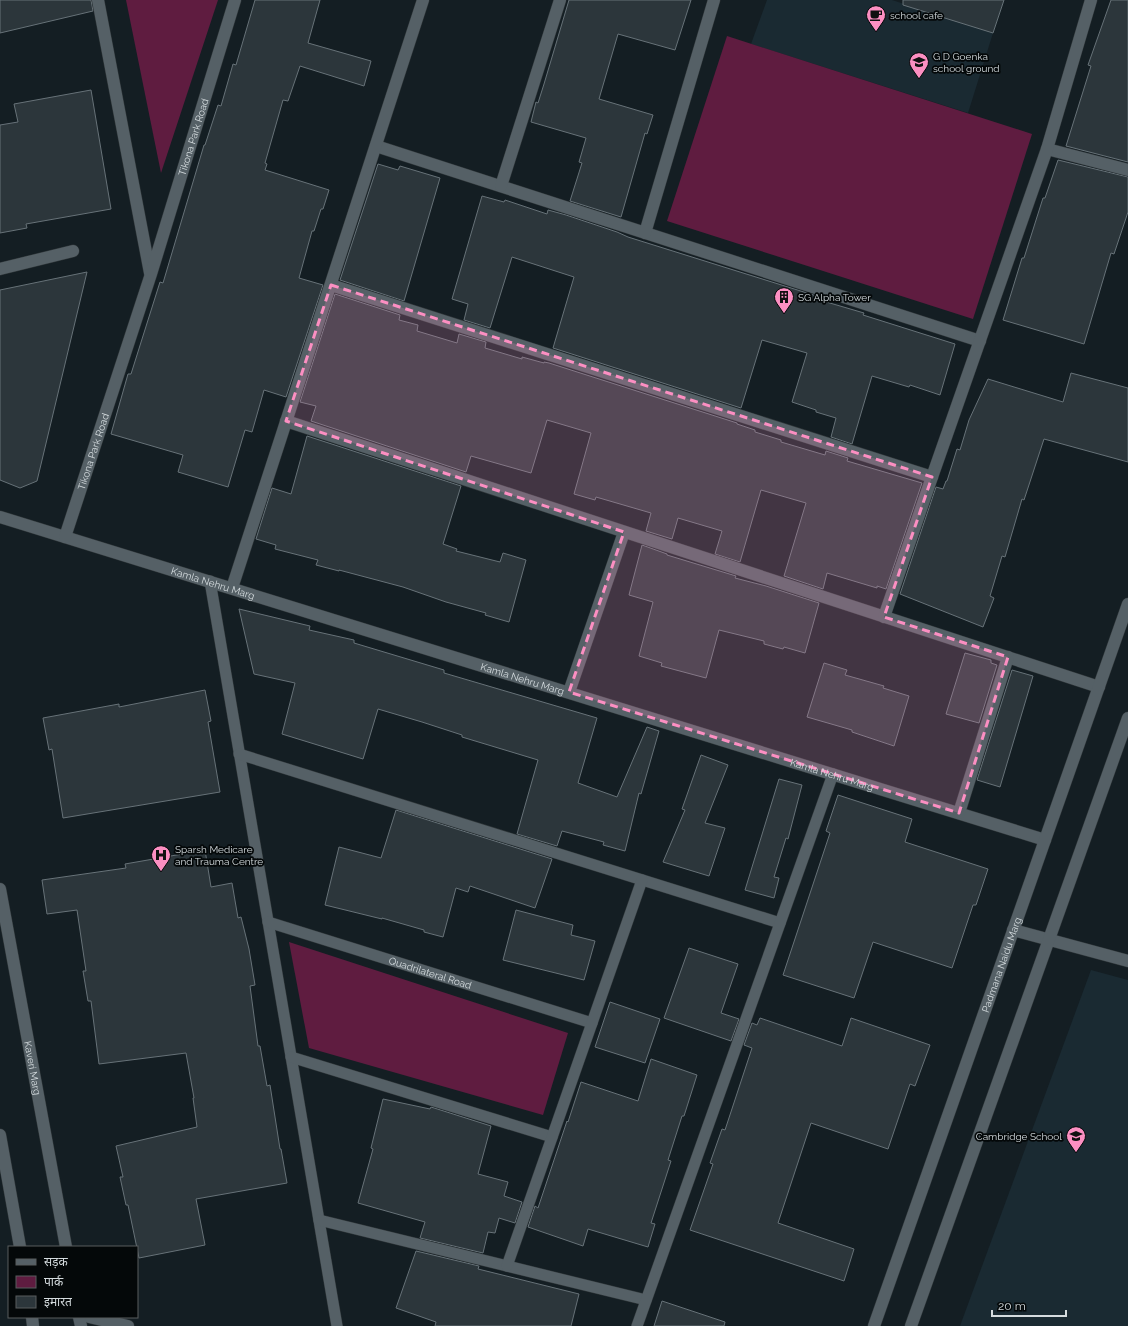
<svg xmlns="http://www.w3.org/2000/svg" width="1128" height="1326" font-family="Raleway,'Noto Sans Devanagari',sans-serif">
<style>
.built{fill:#1a2a32}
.green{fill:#5f1c40}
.building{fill:#2c363b;stroke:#677278}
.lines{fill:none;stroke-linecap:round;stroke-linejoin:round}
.lane-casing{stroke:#30373a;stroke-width:12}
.street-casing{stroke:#30373a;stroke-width:13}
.secondary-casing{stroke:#30373a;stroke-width:13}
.lane{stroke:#556066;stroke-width:11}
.street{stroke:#556066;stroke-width:12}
.secondary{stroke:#556066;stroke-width:12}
.marked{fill:#fc8fc2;fill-opacity:0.2;stroke:#fc8fc2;stroke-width:3;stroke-dasharray:8 5;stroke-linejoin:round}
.labels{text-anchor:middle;stroke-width:3.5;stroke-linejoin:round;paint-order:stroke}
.poi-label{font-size:10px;fill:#d5dcdf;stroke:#040809;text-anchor:start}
.street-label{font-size:10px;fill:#d5dcdf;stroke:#040809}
</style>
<rect width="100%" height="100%" fill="#141e23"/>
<g class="built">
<polygon points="767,0 892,0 993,33 968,113 751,44"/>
<polygon points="1091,970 1128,980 1128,1326 960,1326"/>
</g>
<g class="green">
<polygon points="126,0 218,0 161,173"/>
<polygon points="727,36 1032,134 973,319 667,221"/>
<polygon points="289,942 568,1033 543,1115 309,1048"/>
</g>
<g class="building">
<polygon points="0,0 91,0 93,11 0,33"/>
<polygon points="255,0 320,0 308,43 371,61 364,86 300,66 288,101 283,100 265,163 267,164 265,170 329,190 323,209 321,209 314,231 312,231 299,278 323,285 286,397 264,390 252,432 245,430 228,487 178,472 183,455 111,434 128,374 131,374 160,282 163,283 204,145 205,145 218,105 221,106 233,64 236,65"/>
<polygon points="569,0 691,0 675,50 618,34 599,99 653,115 647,134 645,133 621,217 570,201 582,163 579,162 586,138 531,122 536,102 538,103 544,84"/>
<polygon points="903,0 1004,0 993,33 903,5"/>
<polygon points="1111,0 1128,0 1128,162 1066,146 1091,66 1088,65"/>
<polygon points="91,90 111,209 26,224 27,228 0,233 0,125 18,122 14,104"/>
<polygon points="1058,160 1128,177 1128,212 1114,254 1111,253 1084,344 1003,320 1022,258 1024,258 1043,198 1045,198"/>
<polygon points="378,164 398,170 400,166 440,178 404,301 340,280"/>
<polygon points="482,196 504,202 505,200 547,214 548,210 566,215 617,232 628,237 823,298 823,301 864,313 863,315 955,344 940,395 910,385 909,387 872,376 852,444 831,437 836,418 816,412 816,410 792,402 807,353 762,340 741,408 553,348 574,277 512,257 490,328 464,320 468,304 452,299"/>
<polygon points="87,272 37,481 20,488 0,480 0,290"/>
<polygon points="335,294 400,315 399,320 418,325 417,331 457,343 459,334 486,342 485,348 522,359 522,357 544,363 544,362 549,363 737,423 737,424 755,430 755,432 781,440 781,442 825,455 826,451 848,458 847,461 922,483 886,589 877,586 877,588 827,573 823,589 784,576 806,503 761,490 740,562 715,554 722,531 678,518 672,539 646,531 651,513 596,497 595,500 574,494 591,433 547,420 531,473 471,456 466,472 311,421 316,406 300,402"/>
<polygon points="1071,373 1128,388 1128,462 1044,439 1024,500 1022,499 1005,557 1002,556 990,596 994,598 983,627 900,594 936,487 943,489 946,481 947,481 957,449 960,450 969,420 988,379 1063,402"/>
<polygon points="307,436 461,486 443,544 457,549 456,551 500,562 503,553 526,560 509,622 485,615 486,613 446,602 403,587 339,570 339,571 316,565 318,560 275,549 276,545 256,539 272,488 291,494"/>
<polygon points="642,545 667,554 667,555 736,576 735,578 766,586 819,603 805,653 784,647 783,649 764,644 764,641 719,630 706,678 661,666 662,663 639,656 653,602 629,595"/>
<polygon points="239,609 310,626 309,630 354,640 354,643 444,670 444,673 597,718 578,783 617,797 647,727 659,731 641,794 639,793 625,851 603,845 604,842 562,831 557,846 517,834 538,760 462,737 462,735 422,722 378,709 363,759 282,734 295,683 254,674"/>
<polygon points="965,653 991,660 991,663 997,665 979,723 946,714"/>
<polygon points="824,663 847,670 845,675 884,686 883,688 909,696 894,746 852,732 852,730 807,717"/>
<polygon points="1012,670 1033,676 1000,787 977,780"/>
<polygon points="205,690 211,721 208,722 220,792 63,818 52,749 49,750 43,718 119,704 119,707"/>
<polygon points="701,755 728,765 705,823 725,828 709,876 663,862 685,810 682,809"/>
<polygon points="779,779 802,785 788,839 786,838 774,877 779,878 774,898 745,890"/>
<polygon points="838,795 912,819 905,842 988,869 976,905 973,905 952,968 873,942 854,998 783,975 830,833 826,831"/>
<polygon points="396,810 552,859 535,908 470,886 468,892 456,888 443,937 424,932 424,930 382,918 382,919 325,905 339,847 381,858"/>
<polygon points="205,850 211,887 232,883 238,918 241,917 249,949 255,985 250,986 258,1046 260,1046 267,1086 270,1085 280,1149 281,1149 287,1183 196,1199 205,1245 139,1258 128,1205 126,1205 120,1177 123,1177 116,1146 197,1127 193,1098 194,1098 186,1053 99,1064 91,1001 88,1001 83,971 86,971 77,910 47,914 42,880 126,868 125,864"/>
<polygon points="516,910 573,925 571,935 595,941 584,980 503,960"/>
<polygon points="689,948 738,964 721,1013 739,1019 731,1041 664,1018"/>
<polygon points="610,1002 660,1019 645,1063 595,1047"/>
<polygon points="760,1018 842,1046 851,1018 930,1045 915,1086 910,1084 888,1149 811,1123 778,1223 854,1249 844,1281 690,1230 713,1164 710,1163 722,1129 725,1130 752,1048 744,1045 752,1023 757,1025"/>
<polygon points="651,1059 697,1075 684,1116 682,1116 668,1160 671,1161 651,1223 655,1224 648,1247 588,1229 583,1246 528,1227 535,1206 538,1208 567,1121 568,1122 581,1082 638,1101"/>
<polygon points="383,1099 430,1109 431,1107 491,1126 478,1174 508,1182 504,1196 522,1202 515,1223 499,1218 495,1233 488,1232 483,1253 420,1238 425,1222 358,1203 373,1149 371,1148"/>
<polygon points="416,1251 479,1266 478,1269 579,1294 571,1326 435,1326 436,1322 396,1308"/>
<polygon points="662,1301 725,1322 724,1326 654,1326"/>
</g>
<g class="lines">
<defs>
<g id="lane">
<polyline points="210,581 337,1326"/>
<polyline points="239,754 780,923"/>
<path id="s1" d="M 268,922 L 592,1023"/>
<polyline points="291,1057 552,1137"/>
<polyline points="319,1220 646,1300"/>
<polyline points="507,1266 642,880"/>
<polyline points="637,1326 833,774"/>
</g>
<g id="street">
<polyline points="98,0 150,273"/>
<polyline points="376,146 980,341"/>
<polyline points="1047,149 1128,170"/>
<polyline points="501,186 560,0"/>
<polyline points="645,233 714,0"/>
<polyline points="0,269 73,251"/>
<polyline points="331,285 932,477"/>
<polyline points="286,421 1099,687"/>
<path id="s2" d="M 0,517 L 1045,840"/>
<path id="s3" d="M 65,537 L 151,274 L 235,0"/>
<polyline points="232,588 423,0"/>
<polyline points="884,617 932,477 1047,149 1091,0"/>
<polyline points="569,692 624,532"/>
<polyline points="959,813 1008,657"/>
<polyline points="1013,930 1128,961"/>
<polyline points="89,1317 128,1326"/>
<path id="s4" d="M 874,1326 L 1128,604"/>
<polyline points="911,1326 1128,718"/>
</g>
<g id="secondary">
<path id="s5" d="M 0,889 L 66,1247"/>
<polyline points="0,1135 20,1247"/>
<polyline points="32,1317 33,1326"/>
<polyline points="79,1317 81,1326"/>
</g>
</defs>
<use href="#lane" class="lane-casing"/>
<use href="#street" class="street-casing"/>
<use href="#secondary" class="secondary-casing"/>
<use href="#lane" class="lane"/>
<use href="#street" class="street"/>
<use href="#secondary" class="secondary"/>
</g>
<path class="marked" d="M 331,285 L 932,477 L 884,617 L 1008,657 L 959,813 L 569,692 L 624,532 L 286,421 Z"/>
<defs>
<symbol id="cafe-pin" viewBox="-11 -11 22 30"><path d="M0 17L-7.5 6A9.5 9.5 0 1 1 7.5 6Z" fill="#fc8fc2" stroke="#040809"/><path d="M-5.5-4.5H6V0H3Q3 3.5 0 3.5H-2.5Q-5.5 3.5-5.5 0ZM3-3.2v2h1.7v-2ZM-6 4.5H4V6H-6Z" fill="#111"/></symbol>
<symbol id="school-pin" viewBox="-11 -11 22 30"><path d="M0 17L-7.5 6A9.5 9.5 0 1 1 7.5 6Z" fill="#fc8fc2" stroke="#040809"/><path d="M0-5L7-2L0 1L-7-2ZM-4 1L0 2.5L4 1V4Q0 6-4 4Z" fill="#111"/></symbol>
<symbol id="building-pin" viewBox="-11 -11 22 30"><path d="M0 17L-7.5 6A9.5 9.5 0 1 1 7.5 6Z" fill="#fc8fc2" stroke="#040809"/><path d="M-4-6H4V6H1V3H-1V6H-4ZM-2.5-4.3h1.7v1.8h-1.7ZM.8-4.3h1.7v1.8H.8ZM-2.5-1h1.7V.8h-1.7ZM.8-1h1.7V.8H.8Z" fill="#111"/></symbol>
<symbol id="hospital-pin" viewBox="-11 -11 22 30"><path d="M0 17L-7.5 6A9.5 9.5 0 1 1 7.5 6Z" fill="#fc8fc2" stroke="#040809"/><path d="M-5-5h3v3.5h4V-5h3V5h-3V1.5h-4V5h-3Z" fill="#111"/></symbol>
</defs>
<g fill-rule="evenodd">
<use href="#cafe-pin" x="865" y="4" width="22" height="30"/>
<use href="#school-pin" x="908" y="51" width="22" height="30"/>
<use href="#building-pin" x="773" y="286" width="22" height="30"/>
<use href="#hospital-pin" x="150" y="844" width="22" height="30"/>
<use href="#school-pin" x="1065" y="1125" width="22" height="30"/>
</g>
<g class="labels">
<g class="poi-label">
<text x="890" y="19">school cafe</text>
<text x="933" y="60">G D Goenka<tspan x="933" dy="12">school ground</tspan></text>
<text x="798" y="301">SG Alpha Tower</text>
<text x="175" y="853">Sparsh Medicare<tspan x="175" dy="12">and Trauma Centre</tspan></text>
<text x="1062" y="1140" text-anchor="end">Cambridge School</text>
</g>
<g class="street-label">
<text dy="4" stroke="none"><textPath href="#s3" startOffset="420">Tikona Park Road</textPath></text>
<text dy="4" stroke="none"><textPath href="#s3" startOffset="90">Tikona Park Road</textPath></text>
<text dy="4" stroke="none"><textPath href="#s2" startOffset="223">Kamla Nehru Marg</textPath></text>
<text dy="4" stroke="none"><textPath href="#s2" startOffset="547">Kamla Nehru Marg</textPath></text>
<text dy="4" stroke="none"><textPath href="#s2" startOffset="871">Kamla Nehru Marg</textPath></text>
<text dy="4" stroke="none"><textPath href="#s4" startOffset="383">Padmana Naidu Marg</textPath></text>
<text dy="4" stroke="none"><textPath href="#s1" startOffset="170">Quadrilateral Road</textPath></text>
<text dy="4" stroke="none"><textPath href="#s5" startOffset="182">Kaveri Marg</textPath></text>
</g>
</g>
<rect x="8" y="1246" width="130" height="72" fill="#040809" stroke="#585d5f"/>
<rect x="16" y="1259" width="20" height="6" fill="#556066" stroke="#585d5f"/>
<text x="44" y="1266" font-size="12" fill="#d5dcdf">सड़क</text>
<rect x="16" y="1276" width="20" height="12" fill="#5f1c40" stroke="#585d5f"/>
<text x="44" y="1286" font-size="12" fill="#d5dcdf">पार्क</text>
<rect x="16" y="1296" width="20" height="12" fill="#2c363b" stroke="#585d5f"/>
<text x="44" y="1306" font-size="12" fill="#d5dcdf">इमारत</text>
<path d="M992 1310v6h74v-6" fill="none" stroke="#d5dcdf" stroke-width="2"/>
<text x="998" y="1310" font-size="12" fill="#d5dcdf" stroke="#040809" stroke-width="3" paint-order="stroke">20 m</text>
</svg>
